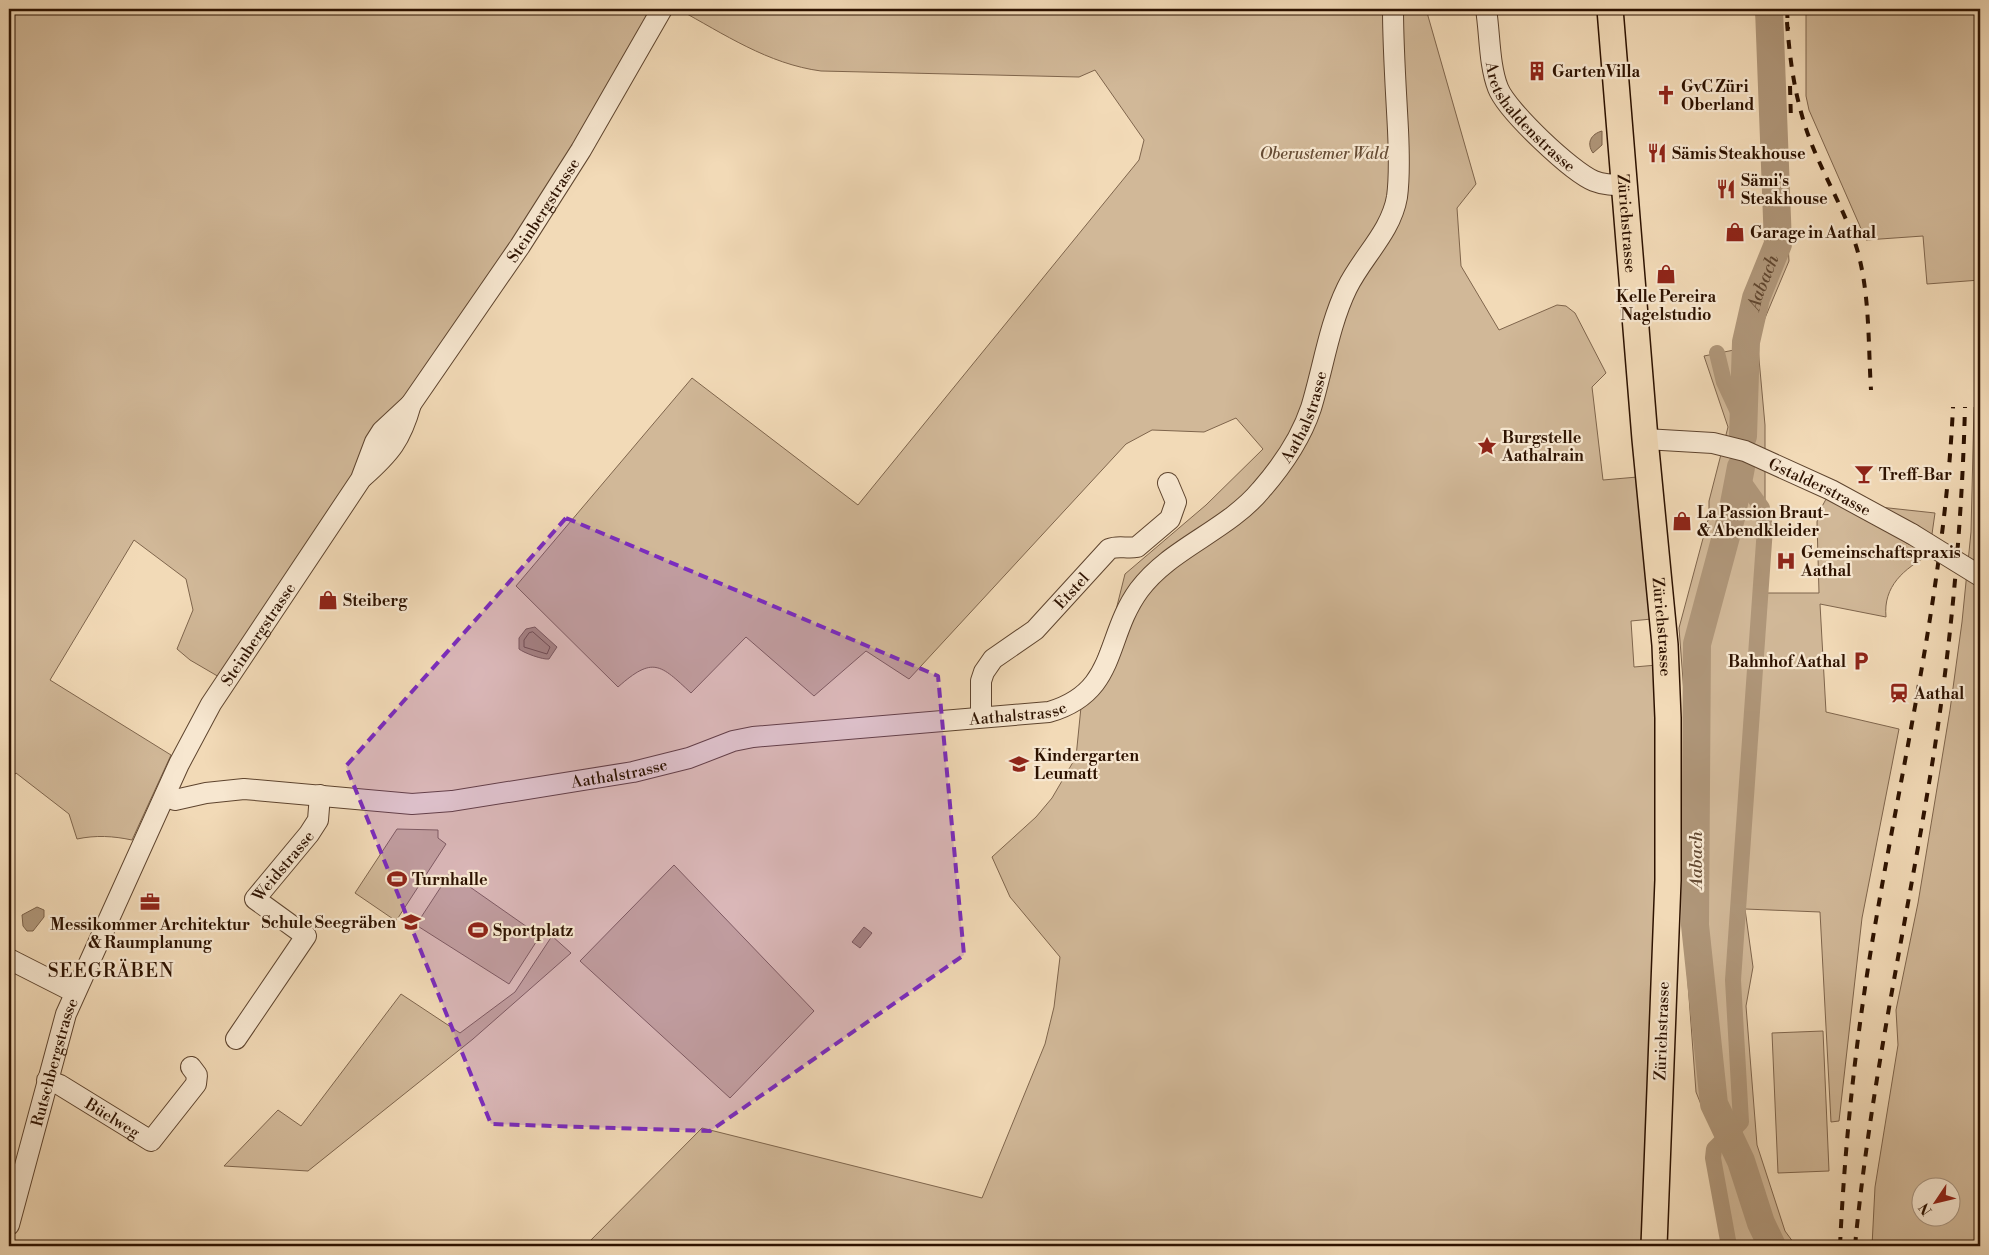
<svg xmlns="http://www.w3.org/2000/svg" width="1989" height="1255" font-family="'Libre Bodoni',serif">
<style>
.green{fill:#d1b898;stroke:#7f654c;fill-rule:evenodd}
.water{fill:#af9679;stroke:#7b6149}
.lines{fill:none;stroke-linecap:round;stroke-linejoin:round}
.shore{stroke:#6e543c;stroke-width:1}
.canal{stroke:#af9679;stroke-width:16}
.river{stroke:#af9679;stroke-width:28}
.minor-casing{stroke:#5e442e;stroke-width:22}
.major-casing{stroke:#2d1200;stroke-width:28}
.minor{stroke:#f7e7d0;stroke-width:20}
.major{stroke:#f2dab7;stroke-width:25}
.rail{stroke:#2d1200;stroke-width:4;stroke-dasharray:9 9;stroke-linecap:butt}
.minor-bridge-casing{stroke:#5e442e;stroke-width:22;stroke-linecap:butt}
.minor-bridge{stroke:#f7e7d0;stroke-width:20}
.marked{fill:#7b2cbf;fill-opacity:0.2;stroke:#7b2cbf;stroke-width:4;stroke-dasharray:10 6;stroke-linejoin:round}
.labels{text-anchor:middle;stroke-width:4.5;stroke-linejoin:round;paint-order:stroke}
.poi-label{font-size:16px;font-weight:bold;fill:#2d1200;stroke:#f7e7d0;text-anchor:start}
.street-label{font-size:16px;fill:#2d1200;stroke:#f7e7d0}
.park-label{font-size:16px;font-style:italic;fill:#664c35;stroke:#f7e7d0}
.water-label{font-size:18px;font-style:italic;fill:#614730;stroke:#f7e7d0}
.quarter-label{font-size:19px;letter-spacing:1px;fill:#2d1200;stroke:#f7e7d0}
</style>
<rect width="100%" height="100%" fill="#f2dab7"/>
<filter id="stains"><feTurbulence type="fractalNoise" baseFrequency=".004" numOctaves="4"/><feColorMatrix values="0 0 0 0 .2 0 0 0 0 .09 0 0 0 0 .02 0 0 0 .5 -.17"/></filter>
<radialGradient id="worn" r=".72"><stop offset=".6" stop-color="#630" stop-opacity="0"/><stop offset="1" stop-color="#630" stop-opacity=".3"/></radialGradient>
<g class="green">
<path d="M 9,9 L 662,9 L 226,681 L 190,660 L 177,649 L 193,610 L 186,579 L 134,540 L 50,680 L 171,755 L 132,840 C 113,836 96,835 77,839 L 69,814 L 16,773 L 9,781 Z"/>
<path d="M 678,9 L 1426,9 L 1476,184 L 1457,208 L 1461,266 L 1499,330 L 1557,305 L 1566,306 L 1575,313 L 1606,373 L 1592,387 L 1603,480 L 1649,476 L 1662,618 L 1631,621 L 1634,667 L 1657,665 L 1657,875 L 1641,1246 L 585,1246 L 702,1128 L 982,1198 L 1045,1044 L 1054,1007 L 1060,957 L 1010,897 L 992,857 L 1036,817 L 1052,798 L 1076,757 L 1082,697 L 1116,610 L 1125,574 L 1206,505 L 1263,449 L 1236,418 L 1204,432 L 1152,430 L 1126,444 L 909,679 L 866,651 L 814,696 L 746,637 L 691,693 C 660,664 653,656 618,687 L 516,586 L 692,378 L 858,505 L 1139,160 L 1144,140 L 1095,70 L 1079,77 L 821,71 C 768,64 724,34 678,9 Z"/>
<path d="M 1756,9 L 1779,9 L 1781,116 L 1789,261 L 1757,337 L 1765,425 L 1765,528 L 1760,593 L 1819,593 L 1817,522 L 1819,512 L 1831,490 L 1861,505 L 1935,513 L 1929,555 C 1904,569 1883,586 1886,617 L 1820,604 L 1826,712 L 1899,729 L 1862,918 L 1839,1121 L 1831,1122 L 1820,912 L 1745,909 L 1753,967 L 1746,1006 L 1757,1145 L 1785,1231 L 1796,1246 L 1726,1246 L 1710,1161 L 1711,1149 L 1720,1139 L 1706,1117 L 1696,1092 L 1684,929 L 1684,693 L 1679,628 L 1709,516 L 1709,501 L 1728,427 L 1704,356 L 1734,350 L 1739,320 L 1768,242 Z"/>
<polygon points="1806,9 1980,9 1980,280 1927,284 1923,236 1866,240 1809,110 1806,96"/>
<path d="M 1974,407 L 1980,407 L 1980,1246 L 1872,1246 L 1875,1187 L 1898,1045 L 1896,1010 L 1918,903 L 1950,710 L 1962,622 L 1971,532 ZM 1922,1188 L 1952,1188 L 1952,1218 L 1922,1218 Z"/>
<polygon points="397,829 438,830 438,838 446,844 396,921 355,893"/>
<polygon points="674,865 814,1011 730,1098 580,961"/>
<polygon points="450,873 540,936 509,984 416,925"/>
<polygon points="552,936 571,953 473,1039 308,1171 224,1166 278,1110 301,1126 401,994 460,1033 515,992"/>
<polygon points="1823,1031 1829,1171 1778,1173 1772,1033"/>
</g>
<g class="water">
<path d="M 1602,131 L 1602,145 L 1593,153 C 1586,143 1591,134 1602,131 Z"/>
<path d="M 535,627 L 557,647 L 549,659 C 543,660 524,653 519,649 L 519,638 L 526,629 Z"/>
<polygon points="37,907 44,910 44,917 33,931 27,931 23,926 22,915"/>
<polygon points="864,927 872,933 860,948 852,942"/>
</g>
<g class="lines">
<polygon class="shore" points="533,632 550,647 547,654 524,647 524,640 529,633"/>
<g class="canal">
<polyline points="1717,353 1724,382 1744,425"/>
<polyline points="1729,1246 1713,1158 1714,1149 1741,1122 1733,980 1765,528 1762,508 1740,477"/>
</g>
<g class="river">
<path id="s1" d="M 1743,436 L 1746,342 L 1756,298 L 1778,244 L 1769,9"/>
<polyline points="1741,467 1732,514 1697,644 1695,925 1714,1104 1741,1161 1761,1223 1772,1246"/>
</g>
<defs>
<g id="minor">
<path id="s2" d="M 1486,9 C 1490,34 1489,65 1498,88 C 1507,111 1572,172 1594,181 C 1604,185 1614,185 1624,185"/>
<path id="s3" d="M 1645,439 L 1713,443 L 1745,451 L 1831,490 L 1912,534"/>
<path d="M 363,477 C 390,453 401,440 411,404"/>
<path id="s4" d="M 981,717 L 981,681 L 984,672 L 993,659 L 1035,630 L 1109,549 C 1119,545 1126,549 1137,547 L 1170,519 L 1176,502 L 1168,483"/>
<path id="s5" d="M 165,796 L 175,800 L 206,793 L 244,789 L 412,804 L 452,801 L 633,772 L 689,758 L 733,741 L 753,737 L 1049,712 C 1118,692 1104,638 1139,590 C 1170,548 1227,531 1261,490 C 1282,466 1301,438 1311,408 C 1323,369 1329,325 1347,288 C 1362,257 1391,232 1397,197 C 1400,175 1399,152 1398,130 C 1396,90 1393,49 1393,9"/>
<polyline points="9,959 74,992"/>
<path id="s6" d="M 236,1039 L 306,936 L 255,899 L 309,834 L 318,820 L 320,795"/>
<path id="s7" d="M 47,1080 L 60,1085 L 151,1141 L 196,1084 L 197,1075 L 191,1067"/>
<path id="s8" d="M 9,1225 L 66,1014 L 179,764 L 211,704 L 361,479 L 375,442 L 382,431 L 411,404 L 520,246 L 581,150 L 662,9"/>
</g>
<g id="major">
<path id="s9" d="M 1610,9 L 1645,439 L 1665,645 L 1668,718 L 1668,880 L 1654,1246"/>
</g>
</defs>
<use href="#minor" class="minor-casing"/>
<use href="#major" class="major-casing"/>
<use href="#minor" class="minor"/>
<use href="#major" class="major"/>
<g class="rail">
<polyline points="1787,9 1788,29"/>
<path d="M 1787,22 C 1790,64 1796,105 1812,145 C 1826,180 1846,213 1857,249 C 1870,294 1868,343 1871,390"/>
<polyline points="1790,86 1791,121"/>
<path d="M 1840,1246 C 1845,1137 1857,1028 1876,920 C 1905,750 1945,580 1953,407"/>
<path d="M 1855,1246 C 1871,1077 1909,913 1935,746 C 1952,634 1962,521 1965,407"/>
</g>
<defs>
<polyline id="minor-bridge" points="1912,534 1980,576"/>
</defs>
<use href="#minor-bridge" class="minor-bridge-casing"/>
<use href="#minor-bridge" class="minor-bridge"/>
</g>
<path class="marked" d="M 566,518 L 938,676 L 964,955 L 710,1131 L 491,1124 L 346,766 Z"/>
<defs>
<symbol id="building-bare" viewBox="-9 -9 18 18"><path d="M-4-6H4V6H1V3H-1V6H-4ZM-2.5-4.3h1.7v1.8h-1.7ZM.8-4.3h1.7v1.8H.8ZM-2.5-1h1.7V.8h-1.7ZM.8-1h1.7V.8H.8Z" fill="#8f2418" stroke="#f7e7d0" stroke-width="2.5" paint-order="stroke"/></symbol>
<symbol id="church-bare" viewBox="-9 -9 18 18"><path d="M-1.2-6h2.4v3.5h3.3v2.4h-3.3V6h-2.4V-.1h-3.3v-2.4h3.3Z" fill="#8f2418" stroke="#f7e7d0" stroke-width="2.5" paint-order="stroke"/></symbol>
<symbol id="restaurant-bare" viewBox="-9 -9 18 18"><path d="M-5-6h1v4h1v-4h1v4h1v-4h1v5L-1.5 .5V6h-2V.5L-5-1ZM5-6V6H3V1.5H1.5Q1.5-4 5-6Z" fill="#8f2418" stroke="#f7e7d0" stroke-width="2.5" paint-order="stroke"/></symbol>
<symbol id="shop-bare" viewBox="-9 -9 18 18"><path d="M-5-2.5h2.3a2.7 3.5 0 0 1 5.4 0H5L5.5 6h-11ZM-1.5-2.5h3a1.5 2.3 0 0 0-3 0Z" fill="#8f2418" stroke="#f7e7d0" stroke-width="2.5" paint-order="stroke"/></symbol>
<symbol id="sight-bare" viewBox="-9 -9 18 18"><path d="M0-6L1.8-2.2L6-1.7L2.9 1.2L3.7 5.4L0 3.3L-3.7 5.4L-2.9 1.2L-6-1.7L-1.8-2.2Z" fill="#8f2418" stroke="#f7e7d0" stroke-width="2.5" paint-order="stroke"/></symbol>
<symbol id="bar-bare" viewBox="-9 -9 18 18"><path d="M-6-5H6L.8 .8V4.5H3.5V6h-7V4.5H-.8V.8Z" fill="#8f2418" stroke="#f7e7d0" stroke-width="2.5" paint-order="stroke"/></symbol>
<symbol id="hospital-bare" viewBox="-9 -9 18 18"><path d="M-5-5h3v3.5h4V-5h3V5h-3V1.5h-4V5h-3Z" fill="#8f2418" stroke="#f7e7d0" stroke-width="2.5" paint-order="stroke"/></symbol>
<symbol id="parking-bare" viewBox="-9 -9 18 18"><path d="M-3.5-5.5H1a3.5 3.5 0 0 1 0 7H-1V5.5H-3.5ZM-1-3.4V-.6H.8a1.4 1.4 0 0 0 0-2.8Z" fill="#8f2418" stroke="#f7e7d0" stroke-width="2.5" paint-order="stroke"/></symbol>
<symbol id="station-bare" viewBox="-9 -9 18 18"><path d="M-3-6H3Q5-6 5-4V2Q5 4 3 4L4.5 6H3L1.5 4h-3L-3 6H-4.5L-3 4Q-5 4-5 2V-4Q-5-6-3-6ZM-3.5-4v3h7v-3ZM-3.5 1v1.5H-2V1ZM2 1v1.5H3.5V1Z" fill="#8f2418" stroke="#f7e7d0" stroke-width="2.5" paint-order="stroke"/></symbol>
<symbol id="school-bare" viewBox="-9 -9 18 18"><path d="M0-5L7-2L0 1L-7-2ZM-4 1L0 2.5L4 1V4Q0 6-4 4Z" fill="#8f2418" stroke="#f7e7d0" stroke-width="2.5" paint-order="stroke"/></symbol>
<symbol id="stadium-bare" viewBox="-9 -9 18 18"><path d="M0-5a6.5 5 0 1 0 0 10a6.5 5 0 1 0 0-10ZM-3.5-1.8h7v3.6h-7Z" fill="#8f2418" stroke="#f7e7d0" stroke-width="2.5" paint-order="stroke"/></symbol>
<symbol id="office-bare" viewBox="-9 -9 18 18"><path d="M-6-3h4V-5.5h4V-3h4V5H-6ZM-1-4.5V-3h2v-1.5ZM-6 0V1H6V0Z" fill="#8f2418" stroke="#f7e7d0" stroke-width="2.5" paint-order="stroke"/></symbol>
</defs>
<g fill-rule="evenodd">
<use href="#building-bare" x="1523" y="57" width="28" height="28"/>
<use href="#church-bare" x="1652" y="81" width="28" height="28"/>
<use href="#restaurant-bare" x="1643" y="139" width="28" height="28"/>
<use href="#restaurant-bare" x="1712" y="175" width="28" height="28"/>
<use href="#shop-bare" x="1721" y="218" width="28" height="28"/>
<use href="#shop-bare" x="1652" y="260" width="28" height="28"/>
<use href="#sight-bare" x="1473" y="432" width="28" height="28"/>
<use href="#bar-bare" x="1850" y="460" width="28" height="28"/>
<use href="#shop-bare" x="1668" y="507" width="28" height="28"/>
<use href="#hospital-bare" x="1772" y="547" width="28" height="28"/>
<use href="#shop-bare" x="314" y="586" width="28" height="28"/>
<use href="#parking-bare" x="1847" y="647" width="28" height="28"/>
<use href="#station-bare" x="1885" y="679" width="28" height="28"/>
<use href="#school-bare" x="1005" y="750" width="28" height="28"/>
<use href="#stadium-bare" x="383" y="865" width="28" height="28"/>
<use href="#office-bare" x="136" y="888" width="28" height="28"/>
<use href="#school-bare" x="397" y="908" width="28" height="28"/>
<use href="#stadium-bare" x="464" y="916" width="28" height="28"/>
</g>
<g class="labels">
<g class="poi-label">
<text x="1552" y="77">GartenVilla</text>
<text x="1681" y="92">GvC Züri<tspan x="1681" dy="18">Oberland</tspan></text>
<text x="1672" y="159">Sämis Steakhouse</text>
<text x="1741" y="186">Sämi's<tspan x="1741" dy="18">Steakhouse</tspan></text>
<text x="1750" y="238">Garage in Aathal</text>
<text x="1666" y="302" text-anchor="middle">Kelle Pereira<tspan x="1666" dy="18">Nagelstudio</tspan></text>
<text x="1502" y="443">Burgstelle<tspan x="1502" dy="18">Aathalrain</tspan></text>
<text x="1879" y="480">Treff-Bar</text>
<text x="1697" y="518">La Passion Braut-<tspan x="1697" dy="18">&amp; Abendkleider</tspan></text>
<text x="1801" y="558">Gemeinschaftspraxis<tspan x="1801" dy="18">Aathal</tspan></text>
<text x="343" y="606">Steiberg</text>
<text x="1846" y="667" text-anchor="end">Bahnhof Aathal</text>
<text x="1914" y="699">Aathal</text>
<text x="1034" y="761">Kindergarten<tspan x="1034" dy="18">Leumatt</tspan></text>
<text x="412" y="885">Turnhalle</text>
<text x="396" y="928" text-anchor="end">Schule Seegräben</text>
<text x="150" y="930" text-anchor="middle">Messikommer Architektur<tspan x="150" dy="18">&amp; Raumplanung</tspan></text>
<text x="493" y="936">Sportplatz</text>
</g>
<g class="street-label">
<text dy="6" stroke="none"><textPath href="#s2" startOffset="122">Aretshaldenstrasse</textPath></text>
<text dy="6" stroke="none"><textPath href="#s8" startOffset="1158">Steinbergstrasse</textPath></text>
<text dy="6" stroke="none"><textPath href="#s9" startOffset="215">Zürichstrasse</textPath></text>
<text dy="6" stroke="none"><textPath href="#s5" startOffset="1298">Aathalstrasse</textPath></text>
<text dy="6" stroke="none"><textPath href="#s3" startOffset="184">Gstalderstrasse</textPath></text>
<text dy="6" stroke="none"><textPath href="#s4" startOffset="166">Etstel</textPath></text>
<text dy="6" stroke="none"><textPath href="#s9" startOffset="620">Zürichstrasse</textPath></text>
<text dy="6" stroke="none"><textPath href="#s8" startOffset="645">Steinbergstrasse</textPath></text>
<text dy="6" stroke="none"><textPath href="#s5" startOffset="864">Aathalstrasse</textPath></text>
<text dy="6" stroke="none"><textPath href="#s5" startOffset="459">Aathalstrasse</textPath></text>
<text dy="6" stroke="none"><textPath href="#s6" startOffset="231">Weidstrasse</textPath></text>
<text transform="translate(1661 1031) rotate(-88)" y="6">Zürichstrasse</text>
<text dy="6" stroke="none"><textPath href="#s8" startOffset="169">Rutschbergstrasse</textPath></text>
<text dy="6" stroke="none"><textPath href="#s7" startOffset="76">Büelweg</textPath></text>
</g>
<g class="park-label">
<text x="1324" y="159">Oberustemer Wald</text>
</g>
<g class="water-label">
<text dy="6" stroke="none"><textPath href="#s1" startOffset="156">Aabach</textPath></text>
<text transform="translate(1696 860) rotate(-90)" y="6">Aabach</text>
</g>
<g class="quarter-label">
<text x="111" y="977">SEEGRÄBEN</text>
</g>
</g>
<rect width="1989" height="1255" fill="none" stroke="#f2dab7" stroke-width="30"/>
<rect x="10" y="10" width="1969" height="1235" fill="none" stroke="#2d1200" stroke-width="2.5"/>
<rect x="15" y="15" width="1959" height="1225" fill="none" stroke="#2d1200"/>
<g transform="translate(1936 1202) rotate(235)"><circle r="24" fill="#f7e7d0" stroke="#a6927d"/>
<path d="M0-4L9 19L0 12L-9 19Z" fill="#8f2418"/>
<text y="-8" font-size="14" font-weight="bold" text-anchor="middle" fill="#2d1200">N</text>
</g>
<rect width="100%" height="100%" filter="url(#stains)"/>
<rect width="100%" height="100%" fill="url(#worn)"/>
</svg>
